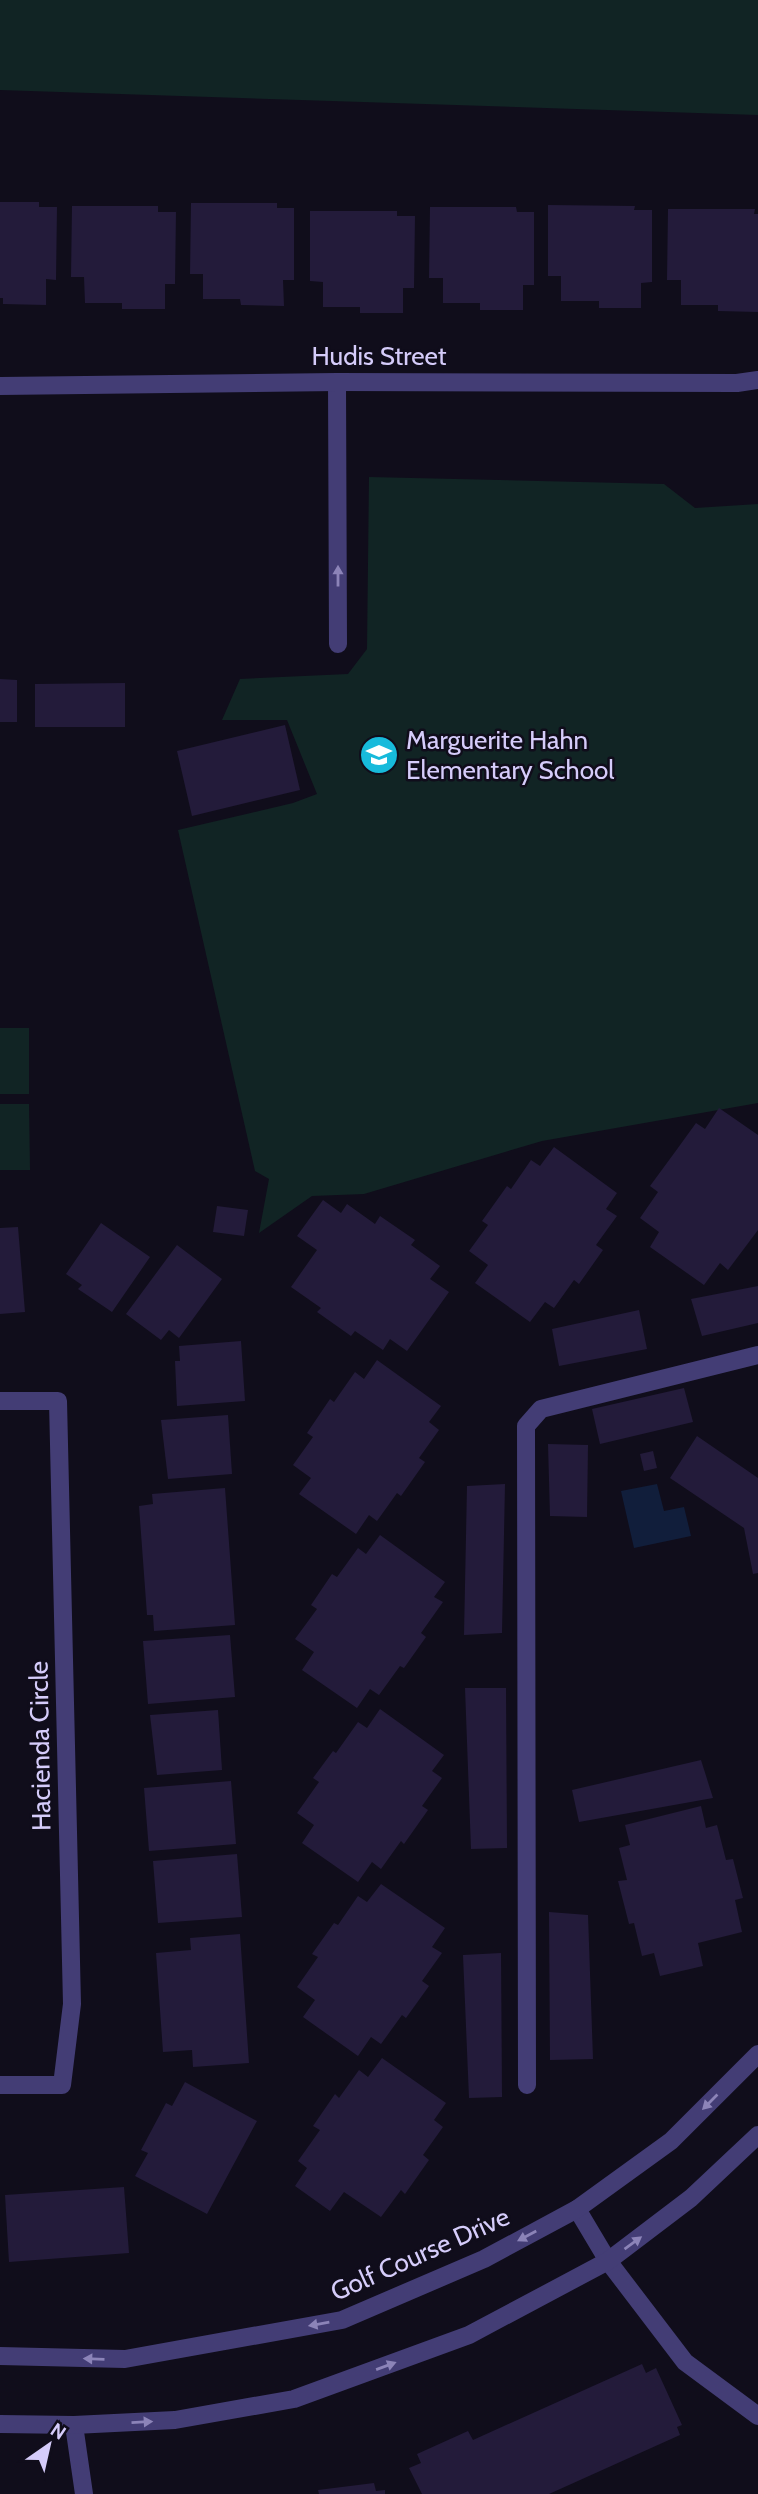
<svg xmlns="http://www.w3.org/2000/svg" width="758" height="2494" font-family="Cabin,sans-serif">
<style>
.green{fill:#112424}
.water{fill:#111e3b}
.building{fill:#231b3a}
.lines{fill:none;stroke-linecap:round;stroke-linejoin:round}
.service{stroke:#433d75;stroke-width:18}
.minor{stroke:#433d75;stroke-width:18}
.tertiary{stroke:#433d75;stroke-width:18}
.oneway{fill:#8c84b8}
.labels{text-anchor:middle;stroke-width:5;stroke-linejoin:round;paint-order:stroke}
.street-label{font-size:26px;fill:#d5ccfa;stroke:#100d1b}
.poi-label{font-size:26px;fill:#d5ccfa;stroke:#100d1b;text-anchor:start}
</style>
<rect width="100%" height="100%" fill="#100d1b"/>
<g class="green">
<polygon points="0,0 758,0 758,115 0,90"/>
<polygon points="369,477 664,484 695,508 758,504 758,1103 542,1141 364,1194 312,1196 259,1233 269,1179 255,1171 178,830 293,803 317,794 287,720 222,720 240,679 348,674 367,649"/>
<rect x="0" y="1028" width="29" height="66"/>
<polygon points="0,1104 29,1104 30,1170 0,1170"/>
</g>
<polygon class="water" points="657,1484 664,1511 684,1507 691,1536 634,1548 621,1491"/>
<g class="building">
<polygon points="0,202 39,202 39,207 57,207 56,280 46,279 46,305 3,304 3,298 0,298"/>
<polygon points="191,203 277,203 277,208 294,208 294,280 283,280 284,306 241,305 240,299 203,299 203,274 190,274"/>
<polygon points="548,205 635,206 634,210 652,210 652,282 641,283 641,308 599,308 599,301 561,301 561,276 548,276"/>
<polygon points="72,206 158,206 158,212 176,212 175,284 165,284 165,309 122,309 122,303 85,303 84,277 71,277"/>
<polygon points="430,207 516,207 517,212 534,212 534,285 523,285 523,310 480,310 480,303 443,303 443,278 429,278"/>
<polygon points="668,209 755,209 754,214 758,214 758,312 718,311 718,305 681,305 681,280 667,280"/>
<polygon points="310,211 397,211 397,216 415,216 414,288 403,288 403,313 360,313 360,307 323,307 323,282 310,281"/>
<polygon points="0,679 17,680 17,722 0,722"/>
<polygon points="125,683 125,727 35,727 35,684"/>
<polygon points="285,725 300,790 192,816 177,751"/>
<polygon points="719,1108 758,1135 758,1230 728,1270 720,1263 704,1285 650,1247 659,1232 640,1218 658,1192 650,1186 675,1152 696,1123 705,1129"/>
<polygon points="554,1147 617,1193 606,1209 617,1216 596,1245 603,1250 579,1284 574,1280 554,1308 545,1302 530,1322 475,1283 488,1265 469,1251 488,1225 482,1221 507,1186 511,1189 531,1160 540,1166"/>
<polygon points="323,1200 341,1213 347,1204 375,1224 380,1216 415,1240 411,1245 440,1266 430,1279 449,1292 407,1351 390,1339 383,1350 355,1331 351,1336 317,1312 321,1308 291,1287 317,1250 297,1236"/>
<polygon points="217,1206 248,1210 244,1236 213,1232"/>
<polygon points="101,1223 150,1257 112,1312 78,1289 82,1285 66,1274"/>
<polygon points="18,1227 25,1312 0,1314 0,1228"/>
<polygon points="177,1245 222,1279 179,1338 169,1330 161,1340 126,1314"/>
<polygon points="758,1286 758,1323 702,1336 691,1299"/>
<polygon points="639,1310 647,1349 559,1366 552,1329"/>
<polygon points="241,1341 245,1401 177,1406 175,1361 180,1361 179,1346"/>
<polygon points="377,1360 441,1406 429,1422 439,1430 419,1458 425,1462 401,1496 397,1493 377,1521 369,1515 356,1534 299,1494 311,1478 293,1465 313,1437 307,1433 330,1399 334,1402 355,1372 364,1379"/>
<polygon points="684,1388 693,1422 600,1444 592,1409"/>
<polygon points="228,1415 232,1474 168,1479 161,1420"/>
<polygon points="697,1436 758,1478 758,1573 753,1574 744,1528 670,1478"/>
<polygon points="548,1444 588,1445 587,1517 550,1516"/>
<polygon points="653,1451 657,1468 644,1471 640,1454"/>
<polygon points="505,1484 502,1633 464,1635 467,1486"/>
<polygon points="225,1488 235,1625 154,1631 153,1615 147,1615 139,1506 153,1504 152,1494"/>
<polygon points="380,1535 445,1582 434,1597 443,1602 421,1633 426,1637 404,1668 400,1666 379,1695 370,1689 357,1708 302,1670 314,1652 295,1639 317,1609 311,1605 332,1574 337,1577 358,1548 366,1554"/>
<polygon points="230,1635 235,1697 148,1704 143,1641"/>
<polygon points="465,1688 506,1688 507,1848 471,1849"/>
<polygon points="380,1709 444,1755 432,1771 442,1778 422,1806 428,1810 404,1844 401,1841 381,1869 372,1862 358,1882 302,1843 314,1825 297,1813 319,1782 313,1778 333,1751 336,1753 358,1722 367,1728"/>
<polygon points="218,1710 222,1770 157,1775 150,1715"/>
<polygon points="701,1760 713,1798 579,1822 572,1790"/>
<polygon points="231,1781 236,1844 149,1851 144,1788"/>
<polygon points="701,1806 706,1828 717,1825 726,1860 733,1859 743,1898 735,1900 742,1932 698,1943 703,1966 660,1976 654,1953 642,1956 634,1923 629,1924 618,1881 627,1880 619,1848 630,1845 625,1825"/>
<polygon points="237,1854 242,1917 158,1923 153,1861"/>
<polygon points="381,1884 445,1928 432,1947 442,1953 422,1981 429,1986 406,2018 402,2015 381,2044 371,2037 358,2056 303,2017 315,2000 297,1987 318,1957 312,1954 334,1923 338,1925 358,1896 367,1902"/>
<polygon points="549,1912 588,1915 593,2059 550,2060"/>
<polygon points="240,1934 249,2063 193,2067 192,2050 163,2052 156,1953 191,1950 190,1938"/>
<polygon points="501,1953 502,2097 469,2098 463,1955"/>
<polygon points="382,2058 446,2103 434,2120 443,2127 423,2155 429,2160 405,2194 401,2190 381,2217 344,2192 330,2211 295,2186 307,2168 298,2161 320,2130 313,2126 335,2094 339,2098 359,2070 368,2077"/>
<polygon points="185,2082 257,2121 207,2214 135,2176 148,2153 141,2150 166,2103 172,2106"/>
<polygon points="124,2187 129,2253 9,2262 5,2195"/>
<polygon points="642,2364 646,2373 656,2368 682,2425 677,2427 680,2435 549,2494 422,2494 409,2468 421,2463 417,2454 468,2431 473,2440"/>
<polygon points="374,2483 376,2491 385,2490 385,2494 319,2494 318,2490"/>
</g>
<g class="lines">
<g class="service">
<polyline points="337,382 338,644"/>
<polyline points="577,2209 608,2261 685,2362 758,2416"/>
<polyline points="74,2425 84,2494"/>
</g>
<g class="minor">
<polyline points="0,386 337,382 737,383 758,380"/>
<polyline points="0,1401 58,1401 72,2004 62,2085 0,2085"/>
<polyline points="527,2085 526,1426 541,1409 758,1355"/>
</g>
<g class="tertiary">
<polyline points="0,2356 125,2359 342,2320 484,2259 577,2209 671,2141 758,2054"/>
<polyline points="0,2424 74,2425 175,2420 294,2399 469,2335 608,2261 691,2198 758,2135"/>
</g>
</g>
<defs><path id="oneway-solid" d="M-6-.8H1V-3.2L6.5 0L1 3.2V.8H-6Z" transform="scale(1.75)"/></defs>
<g class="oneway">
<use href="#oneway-solid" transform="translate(338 576) rotate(-90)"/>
<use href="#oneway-solid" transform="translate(710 2102) rotate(135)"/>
<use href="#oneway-solid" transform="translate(527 2236) rotate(152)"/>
<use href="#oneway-solid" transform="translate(633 2243) rotate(-36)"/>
<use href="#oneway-solid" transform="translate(319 2324) rotate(170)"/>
<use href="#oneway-solid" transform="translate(94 2359) rotate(-178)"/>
<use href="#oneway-solid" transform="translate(386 2366) rotate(-20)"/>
<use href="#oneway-solid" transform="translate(142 2422) rotate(-3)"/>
</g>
<defs>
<symbol id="school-disc" viewBox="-11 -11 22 22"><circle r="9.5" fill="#17badb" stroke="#100d1b"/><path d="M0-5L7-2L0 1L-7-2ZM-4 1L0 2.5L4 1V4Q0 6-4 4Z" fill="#fff"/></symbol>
</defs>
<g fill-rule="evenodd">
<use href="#school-disc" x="357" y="733" width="44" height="44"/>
</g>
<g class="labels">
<g class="street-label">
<text x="379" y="365">Hudis Street</text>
<text transform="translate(40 1746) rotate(-91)" y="9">Hacienda Circle</text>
<text transform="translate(420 2254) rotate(-24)" y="9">Golf Course Drive</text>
</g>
<g class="poi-label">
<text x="406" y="749">Marguerite Hahn<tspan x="406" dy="30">Elementary School</tspan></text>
</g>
</g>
<g transform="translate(49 2445) rotate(34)" stroke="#100d1b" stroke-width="5" paint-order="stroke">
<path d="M0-5L12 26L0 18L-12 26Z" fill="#d5ccfa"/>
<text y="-10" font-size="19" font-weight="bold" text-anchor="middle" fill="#d5ccfa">N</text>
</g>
</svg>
